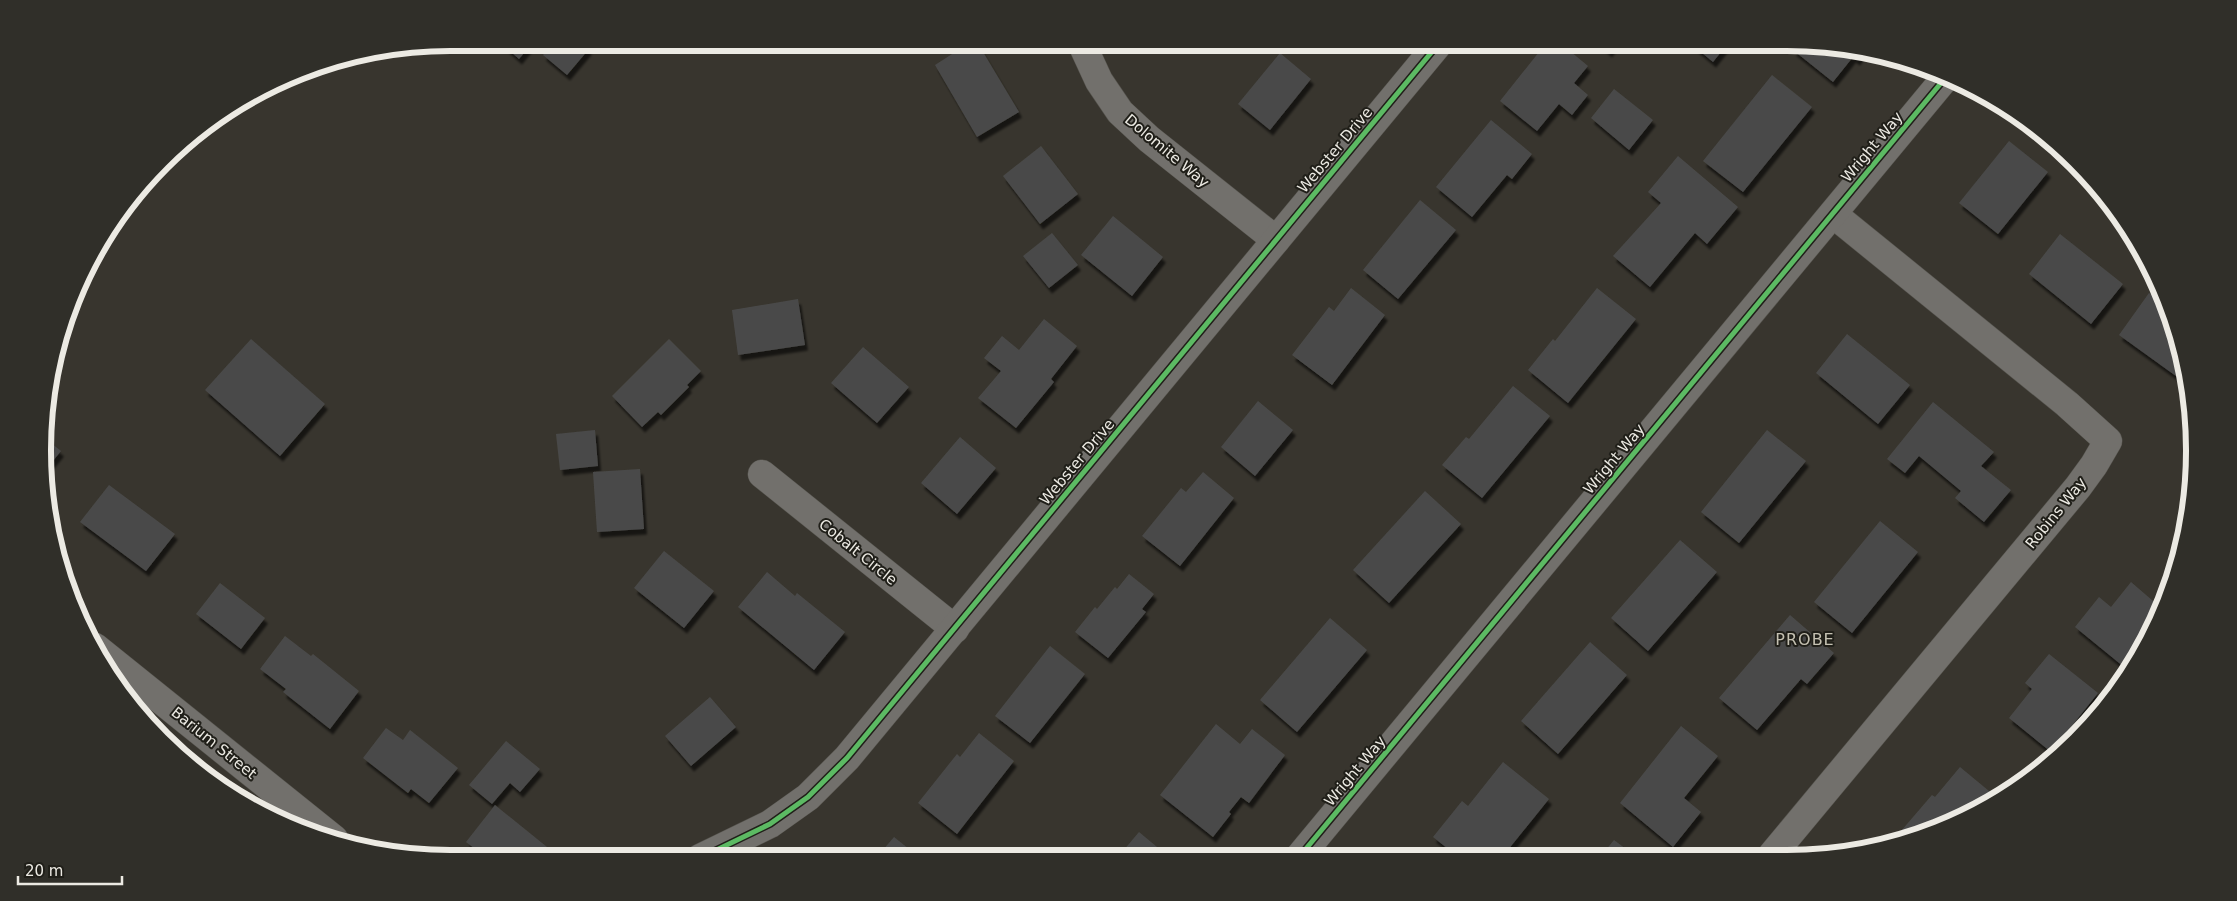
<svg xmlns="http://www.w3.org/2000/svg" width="2237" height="901" font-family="'DejaVu Sans',sans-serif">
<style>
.building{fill:#4a4a49;filter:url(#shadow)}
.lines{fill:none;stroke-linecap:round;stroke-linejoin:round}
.minor-casing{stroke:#54524c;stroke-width:29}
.minor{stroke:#72706c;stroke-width:28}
.cycleway-casing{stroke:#201f19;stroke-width:8}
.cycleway{stroke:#5cba63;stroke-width:5}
.labels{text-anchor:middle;stroke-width:4;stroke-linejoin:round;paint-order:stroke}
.street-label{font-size:15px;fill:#eceae3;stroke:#201f19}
.neighbourhood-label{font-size:16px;letter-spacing:1px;fill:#c5c1b2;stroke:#201f19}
.rim{fill:none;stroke:#eceae3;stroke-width:6}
</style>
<defs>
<filter id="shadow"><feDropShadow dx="3" dy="5.5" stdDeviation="1" flood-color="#0009"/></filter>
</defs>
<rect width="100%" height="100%" fill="#38352e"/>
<g class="building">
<polygon points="500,42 533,42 519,59"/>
<polygon points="542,42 581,42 589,49 567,75 543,55 549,48"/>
<polygon points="971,42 977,42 1019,112 977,137 935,65"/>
<polygon points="1547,42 1559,42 1588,66 1574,83 1588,95 1572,115 1559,104 1537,131 1500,101"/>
<polygon points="1598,42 1617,42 1609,52"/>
<polygon points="1689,42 1729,42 1713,62"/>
<polygon points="1798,44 1861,55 1857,60 1853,57 1833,82 1793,50"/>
<polygon points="1280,53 1311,79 1270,130 1238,104"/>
<polygon points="1772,75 1812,107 1743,192 1703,161"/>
<polygon points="1614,89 1653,120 1629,150 1591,118"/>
<polygon points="1491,120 1532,154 1512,179 1507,175 1472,217 1436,187"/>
<polygon points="2009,141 2048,172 1998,234 1959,203"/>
<polygon points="1041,146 1078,194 1040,224 1003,176"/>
<polygon points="1678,156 1738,207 1707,244 1695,233 1650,287 1613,256 1661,203 1648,192"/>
<polygon points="1420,200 1456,230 1398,299 1363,270"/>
<polygon points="1113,216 1163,257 1132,296 1081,255"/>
<polygon points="1052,233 1078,265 1049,288 1023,256"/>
<polygon points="2060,234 2123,284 2091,324 2029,274"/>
<polygon points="1351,288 1385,315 1332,385 1292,355 1329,307 1334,311"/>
<polygon points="1597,288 1636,319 1568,403 1528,370 1553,339 1555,341"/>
<polygon points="2149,293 2165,304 2181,345 2187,384 2119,335"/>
<polygon points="798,299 805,345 738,355 732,310"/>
<polygon points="1044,319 1077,346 1051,379 1054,382 1016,428 978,398 1001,371 984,358 1002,336 1019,350"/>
<polygon points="1847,334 1910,385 1878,424 1816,373"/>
<polygon points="251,339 325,404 280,456 205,390"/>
<polygon points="669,339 701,371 687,385 689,387 661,415 658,412 642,427 612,396"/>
<polygon points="863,347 909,387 877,423 831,383"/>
<polygon points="1513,386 1550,416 1482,498 1442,465 1466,437 1469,439"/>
<polygon points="1258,401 1293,430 1255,476 1221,447"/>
<polygon points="1933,402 1994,452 1981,466 2011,490 1984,522 1955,498 1961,491 1919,456 1905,473 1887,459"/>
<polygon points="595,430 598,466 560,470 556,434"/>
<polygon points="1767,430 1806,461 1739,543 1701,512"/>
<polygon points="960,437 996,468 957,514 921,483"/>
<polygon points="47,440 61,451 48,467"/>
<polygon points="640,469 644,529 597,532 593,472"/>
<polygon points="1203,472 1234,498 1180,566 1142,536 1181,488 1186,492"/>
<polygon points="109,485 175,534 146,571 80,522"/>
<polygon points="1425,491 1461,524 1389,603 1353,570"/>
<polygon points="1880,521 1918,552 1852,633 1814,602"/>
<polygon points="1680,540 1717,572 1648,651 1611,618"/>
<polygon points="664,551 714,591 684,628 634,588"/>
<polygon points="767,572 795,596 797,593 845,632 814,670 738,607"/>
<polygon points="1129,574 1154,594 1142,609 1146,612 1108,658 1075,632 1095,607 1097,609 1115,587 1117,589"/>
<polygon points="2131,582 2160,607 2142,645 2124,667 2075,627 2099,597 2111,607"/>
<polygon points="220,583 265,618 241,649 196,614"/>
<polygon points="1790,615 1834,653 1807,684 1801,679 1757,730 1719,698"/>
<polygon points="1330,618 1367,650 1297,732 1260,700"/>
<polygon points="285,636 311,656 313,654 359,691 330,729 283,692 286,689 260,669"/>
<polygon points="1590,642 1627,675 1558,754 1521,721"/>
<polygon points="1050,646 1085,674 1030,743 995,716"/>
<polygon points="2049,654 2098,693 2051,752 2009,718 2032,689 2025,683"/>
<polygon points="710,697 736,727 691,766 665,736"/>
<polygon points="1216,724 1240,744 1252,729 1285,755 1249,803 1241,797 1229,812 1231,814 1213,837 1160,795"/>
<polygon points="1681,726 1718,756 1684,798 1701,812 1673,847 1620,803"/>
<polygon points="386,728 403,740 410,730 458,768 429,803 411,789 408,793 363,758"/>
<polygon points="979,733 1014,761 957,834 918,803 957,754 960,757"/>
<polygon points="506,741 540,769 520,792 510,783 492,804 469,785"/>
<polygon points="1503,762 1549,799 1503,856 1457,856 1433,837 1462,801 1468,806"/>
<polygon points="1960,767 1995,796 1991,800 1967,817 1895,838 1932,795 1935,797"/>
<polygon points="495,805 547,847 538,858 487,858 466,842"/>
<polygon points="1139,832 1169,857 1118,857"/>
<polygon points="894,837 919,857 877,857"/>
<polygon points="1614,840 1634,855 1601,856"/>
</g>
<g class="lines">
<defs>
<g id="minor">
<polyline points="1081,42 1099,81 1120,112 1149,139 1276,240"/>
<polyline points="762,474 955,629"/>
<polyline points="95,647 334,839"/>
<polyline points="1772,855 2078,487 2094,465 2108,441 2067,404 1833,214"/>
<polyline points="1300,856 1946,77"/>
<polyline points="700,858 770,824 808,797 847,758 1440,42"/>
</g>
</defs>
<use href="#minor" class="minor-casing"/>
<use href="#minor" class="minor"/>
<defs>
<g id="cycleway">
<polyline points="1300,856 1946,77"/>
<polyline points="700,858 770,824 808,797 847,758 1440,42"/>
</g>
</defs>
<use href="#cycleway" class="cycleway-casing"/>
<use href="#cycleway" class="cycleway"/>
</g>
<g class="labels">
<g class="street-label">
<text transform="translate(1872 147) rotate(-50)" y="5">Wright Way</text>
<text transform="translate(1335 150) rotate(-50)" y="5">Webster Drive</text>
<text transform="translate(1167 151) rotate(40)" y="5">Dolomite Way</text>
<text transform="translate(1614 459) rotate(-50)" y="5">Wright Way</text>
<text transform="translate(1077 462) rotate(-50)" y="5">Webster Drive</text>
<text transform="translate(2056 513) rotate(-51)" y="5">Robins Way</text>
<text transform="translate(858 552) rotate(39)" y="5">Cobalt Circle</text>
<text transform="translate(214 743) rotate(39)" y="5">Barium Street</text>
<text transform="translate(1355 771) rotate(-50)" y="5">Wright Way</text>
</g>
<g class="neighbourhood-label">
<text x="1805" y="645">PROBE</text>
</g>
</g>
<path d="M0 0H2237V901H0ZM450 51H1787A399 399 0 0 1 2186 450V451A399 399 0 0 1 1787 850H450A399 399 0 0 1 51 451V450A399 399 0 0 1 450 51Z" fill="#302f29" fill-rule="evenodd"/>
<path class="rim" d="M450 51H1787A399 399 0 0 1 2186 450V451A399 399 0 0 1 1787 850H450A399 399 0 0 1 51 451V450A399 399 0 0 1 450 51Z"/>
<path d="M18 876v8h104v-8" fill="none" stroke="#eceae3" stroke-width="2.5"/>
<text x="25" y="876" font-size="15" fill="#eceae3" stroke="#201f19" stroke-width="4" paint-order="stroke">20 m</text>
</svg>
